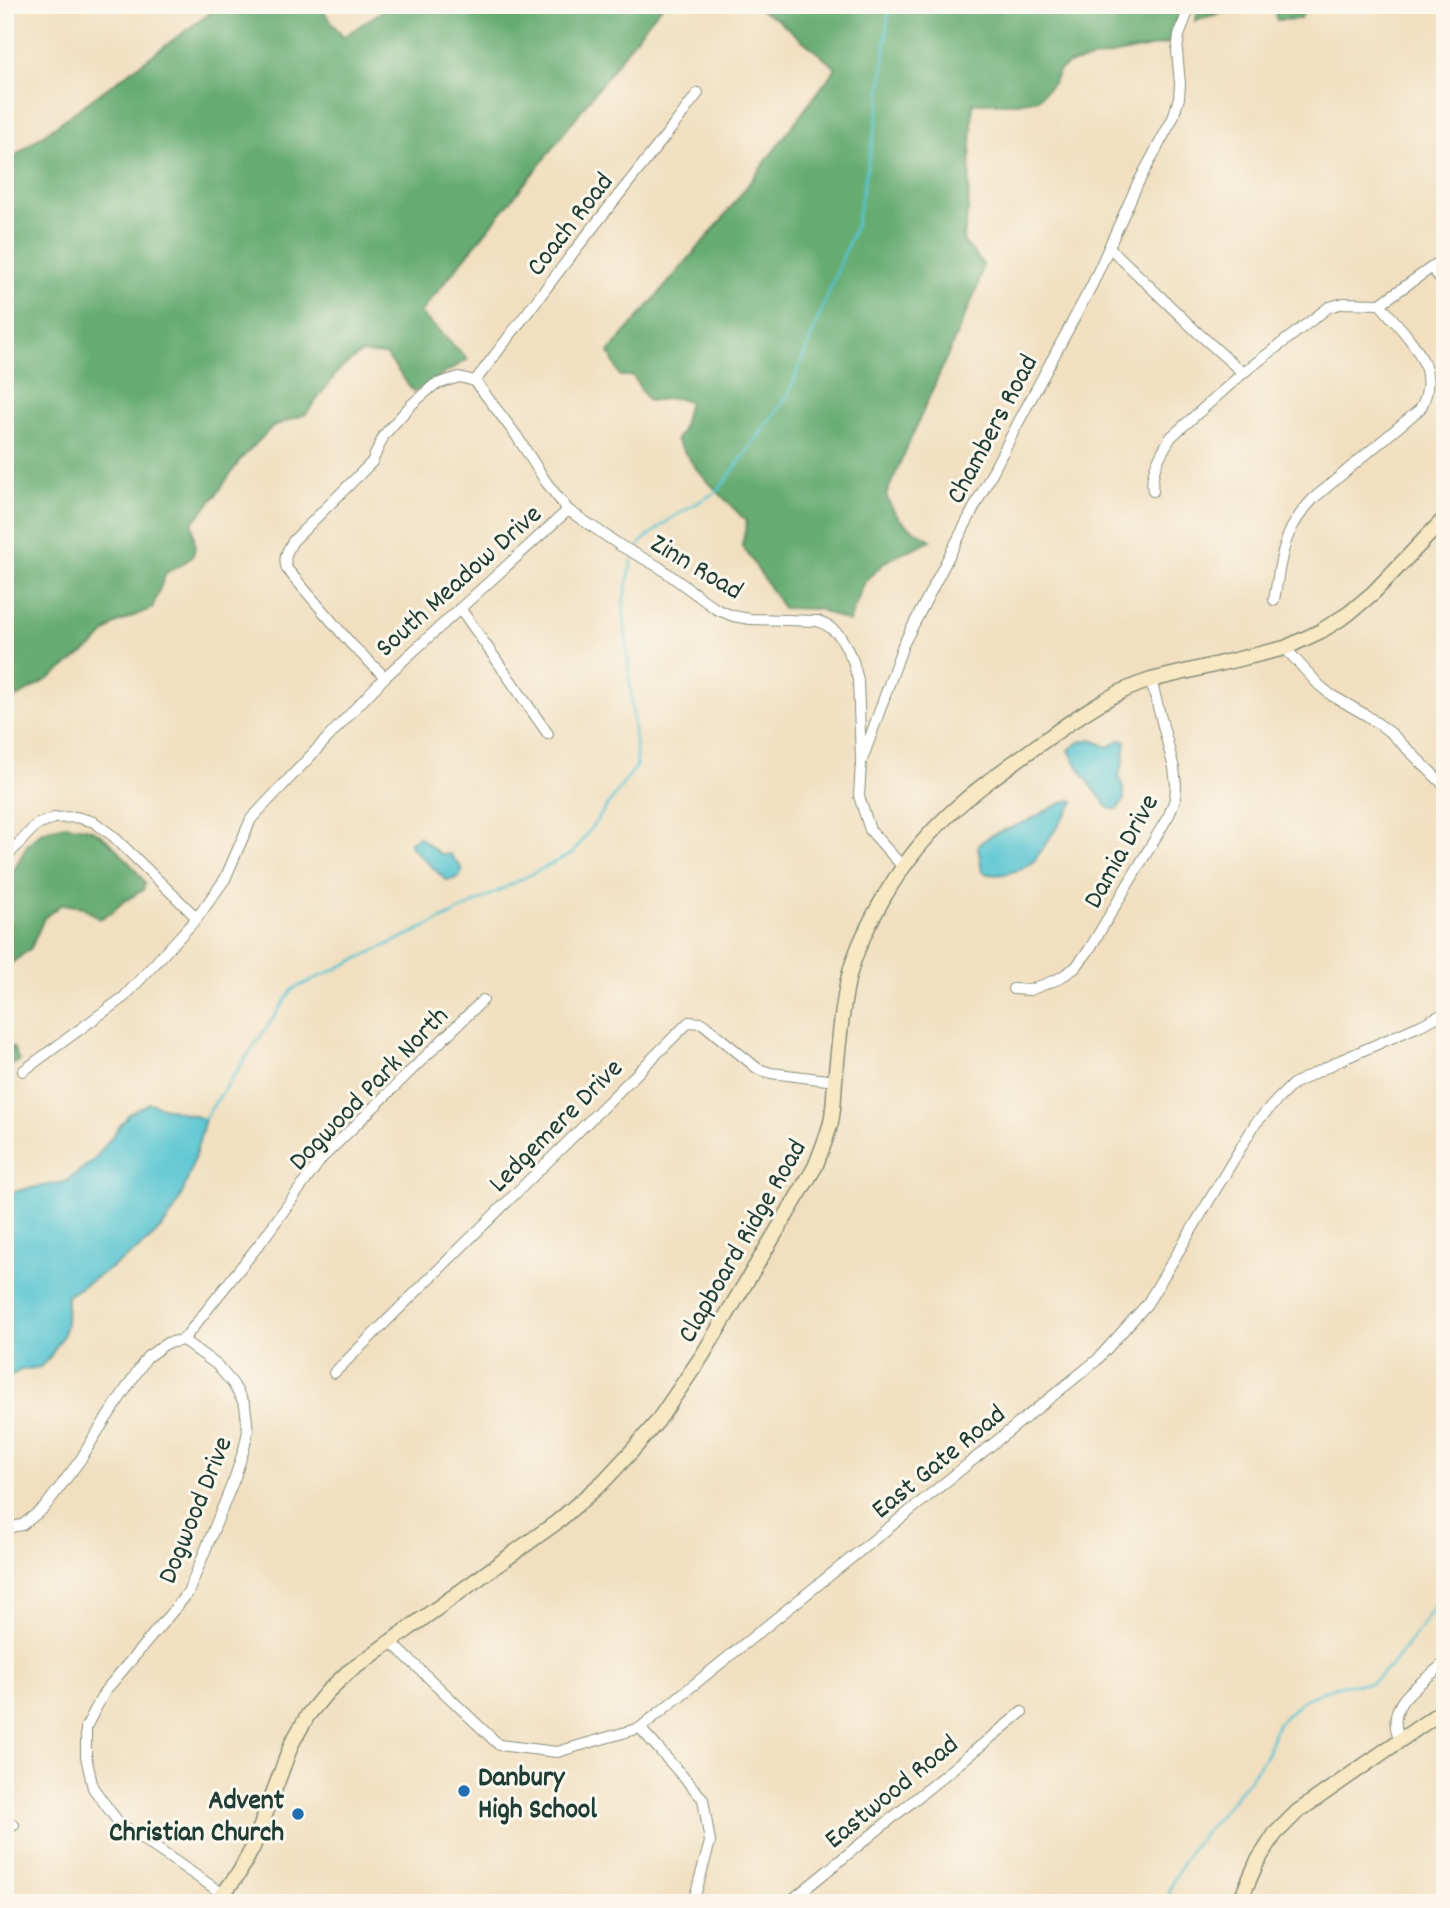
<svg xmlns="http://www.w3.org/2000/svg" width="1450" height="1908" font-family="Dekko,sans-serif">
<style>
.forest{fill:#66ac72;stroke:#427453;stroke-width:2}
.water{fill:#59c5d1;stroke:#3c8182;stroke-width:2}
.lines{fill:none;stroke-linecap:round;stroke-linejoin:round}
.stream{stroke:#59c5d1;stroke-width:2.5}
.street-casing{stroke:#888e7a;stroke-width:12}
.secondary-casing{stroke:#888e7a;stroke-width:17}
.street{stroke:#fff;stroke-width:10}
.secondary{stroke:#f8e8c3;stroke-width:14}
.poi-dot{fill:#1f6fb2;stroke:#fbf7ec;stroke-width:2.5}
.labels{text-anchor:middle;stroke-width:6;stroke-linejoin:round;paint-order:stroke}
.street-label{font-size:28px;fill:#1f3d34;stroke:#fbf7ec}
.poi-label{font-size:28px;font-weight:bold;fill:#1f3d34;stroke:#fbf7ec;text-anchor:start}
</style>
<rect width="100%" height="100%" fill="#fbf7ec"/>
<filter id="ink" filterUnits="userSpaceOnUse"><feTurbulence type="fractalNoise" baseFrequency=".0143" numOctaves="2"/><feDisplacementMap in="SourceGraphic" scale="14" xChannelSelector="R" yChannelSelector="G"/><feConvolveMatrix kernelMatrix="1 2 1 2 8 2 1 2 1" color-interpolation-filters="sRGB"/></filter>
<filter id="wash" filterUnits="userSpaceOnUse"><feTurbulence type="fractalNoise" baseFrequency=".00686" numOctaves="4" result="noise"/><feDisplacementMap in="SourceGraphic" scale="28" xChannelSelector="R" yChannelSelector="G"/><feGaussianBlur stdDeviation="1.57" result="paint"/><feColorMatrix in="noise" values="0 0 0 0 0 0 0 0 0 0 0 0 0 0 0 0 0 1.4 0 .05"/><feComposite in="paint" operator="in"/></filter>
<g filter="url(#wash)">
<rect width="100%" height="100%" fill="#f1dfc0"/>
<g class="forest">
<path d="M 221,5 L 318,5 L 343,37 L 391,5 L 663,5 L 646,25 L 538,167 L 420,313 L 468,359 L 414,392 L 386,355 L 361,353 L 339,370 L 306,414 L 272,427 L 240,460 L 214,498 L 192,523 C 197,559 198,555 166,573 L 152,608 L 113,625 L 93,646 L 50,678 L 5,704 L 5,163 Z"/>
<path d="M 752,5 L 1182,5 L 1170,43 L 1068,64 L 1059,71 L 1054,82 L 1038,99 L 1018,103 L 973,103 L 968,209 L 963,241 L 983,264 L 978,286 L 886,495 C 896,522 907,526 931,540 L 886,561 L 865,581 L 849,622 L 818,609 L 783,608 L 742,545 L 747,522 L 698,471 L 676,440 L 682,430 L 689,401 L 676,398 L 648,401 L 633,376 L 620,376 L 609,352 L 720,222 L 836,68 L 778,20 Z"/>
<polygon points="1200,5 1246,5 1195,21"/>
<polygon points="1279,5 1308,5 1300,19 1277,20 1275,14"/>
<path d="M 64,825 C 72,826 84,827 92,830 C 108,837 136,869 145,883 L 143,890 L 123,902 L 111,913 L 99,919 L 83,907 L 62,904 L 44,918 L 31,948 L 5,968 L 5,887 L 28,844 L 42,832 Z"/>
<polygon points="13,1047 19,1061 5,1069 5,1050"/>
</g>
<g class="water">
<path d="M 1091,739 C 1106,745 1105,752 1119,740 L 1126,741 L 1123,764 L 1119,774 L 1124,792 L 1124,800 L 1117,809 L 1110,809 C 1094,790 1080,772 1069,750 L 1080,742 Z"/>
<path d="M 1071,800 L 1074,802 L 1034,861 C 1022,871 997,879 982,872 L 978,846 C 991,831 1013,829 1031,819 C 1045,812 1055,804 1071,800 Z"/>
<path d="M 419,837 L 440,854 L 450,854 L 462,869 C 462,878 454,880 446,880 L 411,847 L 410,842 Z"/>
<path d="M 149,1103 L 205,1119 C 197,1148 190,1179 176,1207 C 157,1245 101,1273 67,1296 L 66,1323 L 63,1335 L 50,1357 L 40,1367 L 21,1370 L 5,1379 L 5,1194 L 25,1189 L 65,1182 L 94,1160 L 129,1114 Z"/>
</g>
<g class="lines">
<g class="stream">
<polyline points="639,547 641,542 673,517 718,491 788,395 856,224 880,103 889,5"/>
<polyline points="204,1119 293,989 451,915 573,853 637,765 623,604 632,561"/>
<polyline points="1166,1903 1174,1879 1190,1850 1249,1780 1267,1754 1277,1724 1303,1700 1337,1686 1371,1683 1392,1665 1423,1624 1445,1590"/>
</g>
</g>
</g>
<g filter="url(#ink)">
<g class="lines">
<defs>
<g id="street">
<polyline points="1110,248 1197,332 1243,373"/>
<polyline points="1432,268 1445,285"/>
<polyline points="1380,304 1445,258"/>
<polyline points="475,381 516,435 546,482 568,510 621,546 659,567 716,609 733,616 750,619 818,621 828,626 838,634 843,641 853,661 858,680 861,759"/>
<polyline points="475,381 576,249 674,125 698,93"/>
<path d="M 1153,491 C 1149,472 1162,452 1171,437 L 1243,373 L 1329,307 L 1344,303 L 1380,304 C 1406,336 1444,367 1420,409 L 1314,498 C 1281,532 1282,556 1274,600"/>
<polyline points="460,608 548,734"/>
<polyline points="1285,648 1319,685 1331,695 1366,715 1391,733 1445,786"/>
<path d="M 385,677 L 351,644 L 287,569 C 283,558 287,551 293,541 L 372,462 L 384,435 L 411,405 L 434,385 L 459,377 L 475,381"/>
<polyline points="5,863 10,853 36,825 54,818 76,817 94,822 113,836 197,918"/>
<polyline points="902,866 870,830 859,796 861,763 903,645 1018,423 1092,285 1137,185 1173,118 1179,98 1180,84 1177,51 1179,36 1190,5"/>
<polyline points="1013,989 1030,990 1058,979 1075,968 1089,950 1169,815 1175,799 1176,785 1174,768 1151,680"/>
<polyline points="23,1071 124,997 197,918 225,879 251,819 385,677 568,510"/>
<polyline points="183,1340 261,1242 322,1158 483,1000"/>
<polyline points="334,1373 689,1022 702,1023 758,1069 771,1073 835,1081"/>
<polyline points="5,1528 22,1525 44,1508 81,1459 94,1437 147,1357 167,1343 183,1340 217,1365 233,1384 245,1405 248,1431 244,1449 235,1477 188,1593 105,1691 86,1727 86,1757 93,1788 119,1823 223,1894"/>
<polyline points="390,1641 499,1745 557,1752 640,1728 1096,1361 1147,1304 1255,1124 1278,1099 1293,1084 1341,1060 1421,1025 1445,1013"/>
<polyline points="640,1728 703,1799 710,1842 693,1903"/>
<path d="M 1400,1740 C 1382,1702 1422,1685 1445,1662"/>
<polyline points="5,1830 14,1825"/>
<polyline points="788,1903 1022,1712"/>
</g>
<g id="secondary">
<path d="M 215,1903 L 223,1894 L 239,1873 L 253,1847 L 292,1743 L 308,1715 L 327,1692 L 347,1673 L 557,1522 L 603,1482 L 631,1452 L 657,1422 L 702,1356 L 815,1167 C 821,1152 827,1137 831,1122 C 834,1108 834,1093 835,1080 C 839,1046 841,1012 848,980 C 854,954 866,929 879,906 C 921,828 971,793 1041,743 C 1076,718 1109,693 1151,680 L 1285,648 L 1321,631 L 1348,614 L 1373,593 L 1445,518"/>
<polyline points="1239,1903 1257,1862 1275,1834 1297,1812 1445,1709"/>
</g>
</defs>
<use href="#street" class="street-casing"/>
<use href="#secondary" class="secondary-casing"/>
<use href="#street" class="street"/>
<use href="#secondary" class="secondary"/>
</g>
</g>
<g class="poi-dot">
<circle cx="464" cy="1791" r="7"/>
<circle cx="298" cy="1814" r="7"/>
</g>
<g class="labels">
<g class="street-label">
<text transform="translate(568 223) rotate(-52)" y="10">Coach Road</text>
<text transform="translate(990 428) rotate(-62)" y="10">Chambers Road</text>
<text transform="translate(698 565) rotate(31)" y="10">Zinn Road</text>
<text transform="translate(457 579) rotate(-42)" y="10">South Meadow Drive</text>
<text transform="translate(1119 850) rotate(-61)" y="10">Damia Drive</text>
<text transform="translate(367 1087) rotate(-46)" y="10">Dogwood Park North</text>
<text transform="translate(554 1124) rotate(-45)" y="10">Ledgemere Drive</text>
<text transform="translate(740 1240) rotate(-60)" y="10">Clapboard Ridge Road</text>
<text transform="translate(937 1460) rotate(-39)" y="10">East Gate Road</text>
<text transform="translate(193 1509) rotate(-68)" y="10">Dogwood Drive</text>
<text transform="translate(890 1790) rotate(-39)" y="10">Eastwood Road</text>
</g>
<g class="poi-label">
<text x="478" y="1785">Danbury<tspan x="478" dy="32">High School</tspan></text>
<text x="284" y="1808" text-anchor="end">Advent<tspan x="284" dy="32">Christian Church</tspan></text>
</g>
</g>
<rect width="1450" height="1908" fill="none" stroke="#fbf7ec" stroke-width="28"/>
</svg>
